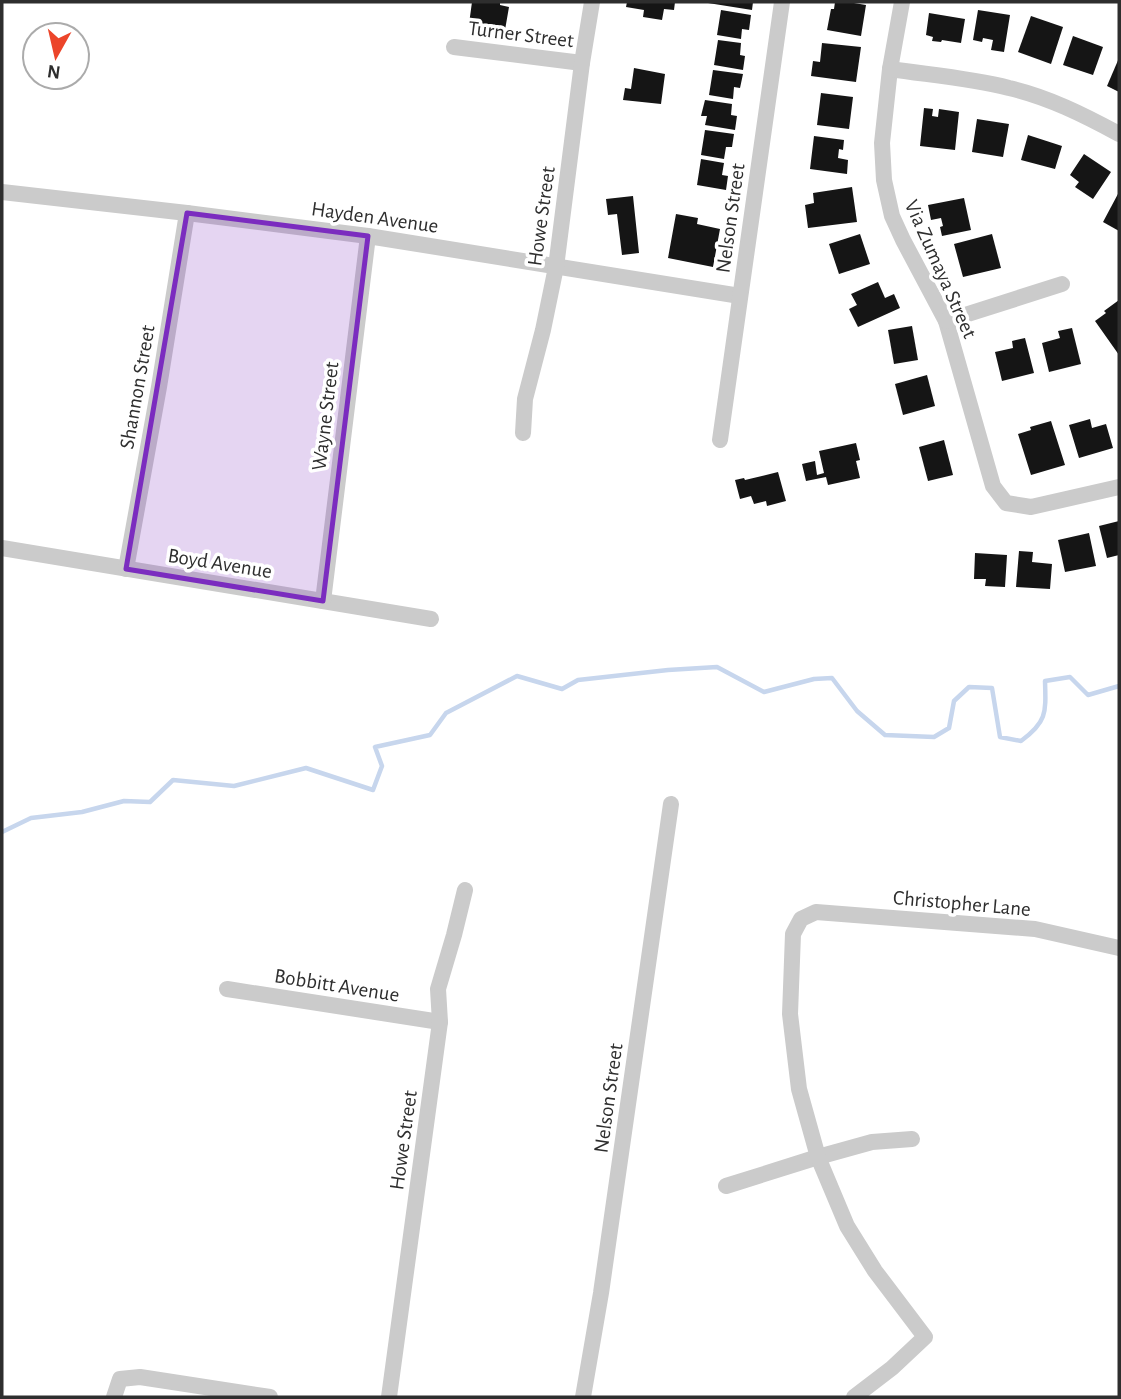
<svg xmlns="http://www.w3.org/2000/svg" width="1121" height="1399" font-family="'Alegreya Sans',sans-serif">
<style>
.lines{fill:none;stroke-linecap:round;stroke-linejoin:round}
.stream{stroke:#c7d6ed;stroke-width:4.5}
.building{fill:#151515}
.street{stroke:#cbcbcb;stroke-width:16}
.marked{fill:#7b2cbf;fill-opacity:0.2;stroke:#7b2cbf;stroke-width:5;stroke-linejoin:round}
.labels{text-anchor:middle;stroke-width:7;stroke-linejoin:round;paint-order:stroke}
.street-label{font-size:21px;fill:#2e2e2e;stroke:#fff}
</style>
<rect width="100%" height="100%" fill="#fff"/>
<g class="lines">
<path class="stream" d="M 2,832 L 31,818 L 82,812 L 124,801 L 150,802 L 173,780 L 234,786 L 306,768 L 373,790 L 382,766 L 375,747 L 430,735 L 446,713 L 517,676 L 562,689 L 578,680 L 668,670 L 717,667 L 764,692 L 814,679 L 832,678 L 857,711 L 885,735 L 934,737 L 949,728 L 954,701 L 969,687 L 992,688 L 1000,737 L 1021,741 C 1047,722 1046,713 1045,681 L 1070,677 L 1088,695 L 1119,686"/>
</g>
<g class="building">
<polygon points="472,2 487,3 488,2 500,2 500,5 509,7 505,30 469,24"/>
<polygon points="627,2 675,2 674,10 664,9 662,20 643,17 644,10 626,7"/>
<polygon points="708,2 753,2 752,10 708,3"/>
<polygon points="835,2 848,2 866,5 861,36 827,30 831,9 834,9"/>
<polygon points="721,10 751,15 749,30 742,29 741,39 717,35"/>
<polygon points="978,10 1010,15 1004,52 991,50 993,40 983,38 982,42 973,40"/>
<polygon points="929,13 965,19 961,43 942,40 941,42 932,41 933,37 926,35"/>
<polygon points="1031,16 1063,27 1051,64 1018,52"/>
<polygon points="1073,36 1103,47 1093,75 1063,65"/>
<polygon points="718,40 741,43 740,55 745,56 743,70 714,65"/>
<polygon points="822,43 861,47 856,82 811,76 813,61 820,62"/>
<polygon points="1119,58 1119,92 1107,86"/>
<polygon points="634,68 665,74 661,104 623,100 625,88 631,89"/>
<polygon points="713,70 743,74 740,88 734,87 733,99 709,95"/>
<polygon points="821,93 853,97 849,129 817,125"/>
<polygon points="705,100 732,104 731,115 737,116 735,130 705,125 707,116 701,116"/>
<polygon points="924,108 933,109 932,116 938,117 939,109 959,112 955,150 920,146"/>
<polygon points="977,119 1009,124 1003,157 972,152"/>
<polygon points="705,130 734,134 732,147 726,147 724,159 701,155"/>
<polygon points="1028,135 1062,146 1055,169 1021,160"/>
<polygon points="814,136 844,140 843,150 839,149 838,158 848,160 847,174 810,169"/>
<polygon points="1084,154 1111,172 1093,199 1075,187 1079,182 1070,175"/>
<polygon points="701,159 724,163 722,175 728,176 726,190 697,185"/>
<polygon points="852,187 857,222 808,228 805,205 814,203 813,193"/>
<polygon points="1119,192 1119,231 1103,222"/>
<polygon points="633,196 639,253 622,255 617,214 608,215 606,199"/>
<polygon points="964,198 971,230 942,236 940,227 943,226 941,218 931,220 928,205"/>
<polygon points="676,214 698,218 697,224 720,229 713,267 668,258"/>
<polygon points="860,234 870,264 839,274 829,244"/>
<polygon points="992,234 1001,268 963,277 954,244"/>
<polygon points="878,282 885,298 894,294 900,308 858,327 849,309 857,305 851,294"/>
<polygon points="1119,300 1119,355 1095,321 1106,313 1104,311"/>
<polygon points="912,326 918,360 894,364 888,330"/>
<polygon points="1072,328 1081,364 1049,372 1042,343 1060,338 1058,331"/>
<polygon points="1025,338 1034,373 1002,381 995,352 1013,348 1012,341"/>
<polygon points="927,375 935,406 903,415 895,384"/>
<polygon points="1090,419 1092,428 1106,424 1113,448 1079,458 1069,425"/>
<polygon points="1051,421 1065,465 1031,475 1018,434 1031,430 1030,427"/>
<polygon points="944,440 953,475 928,481 919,447"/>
<polygon points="856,443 860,460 856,461 860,478 828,485 826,477 806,481 802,464 815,461 817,475 824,473 819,451"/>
<polygon points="778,472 786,501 767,506 766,501 754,504 751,496 740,499 735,480 744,478 745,480"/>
<polygon points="1119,521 1119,555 1107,558 1099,526"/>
<polygon points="1089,533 1096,566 1065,572 1058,540"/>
<polygon points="1019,551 1033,552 1032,562 1052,564 1050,589 1016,587"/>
<polygon points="975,553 1007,555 1005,587 985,586 986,579 974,579"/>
</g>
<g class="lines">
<g class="street">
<polyline points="902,2 890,69 882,143 884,180 892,216 903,240 946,321 993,486 1006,503 1031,507 1119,487"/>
<polyline points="454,47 582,63"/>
<path d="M 890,69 C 930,75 970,78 1009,88 C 1048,97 1084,115 1119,134"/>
<polyline points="2,192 187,213 368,236 740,296"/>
<polyline points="946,321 1062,284"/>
<polyline points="523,433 525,399 543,330 556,267 582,63 592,2"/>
<polyline points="720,440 782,2"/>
<polyline points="2,548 431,619"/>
<polyline points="126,569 159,387 187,213"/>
<polyline points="323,601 368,236"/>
<polyline points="227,989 440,1022"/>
<polyline points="726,1186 818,1157 872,1142 912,1139"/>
<polyline points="114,1397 120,1379 140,1377 270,1397"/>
<polyline points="389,1397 440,1022 438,989 454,935 465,890"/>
<polyline points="583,1397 601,1293 671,804"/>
<polyline points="854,1397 892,1368 925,1337 875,1271 847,1226 818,1157 799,1089 790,1014 793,934 801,919 816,912 1035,929 1119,948"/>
</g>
</g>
<path class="marked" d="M 187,213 L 368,236 L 323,601 L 126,569 Z"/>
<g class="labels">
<g class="street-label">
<text transform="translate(521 34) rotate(7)" y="7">Turner Street</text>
<text transform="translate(541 216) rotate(-82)" y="7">Howe Street</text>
<text transform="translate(375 217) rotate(8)" y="7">Hayden Avenue</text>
<text transform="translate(730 218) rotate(-82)" y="7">Nelson Street</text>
<text transform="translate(941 269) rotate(66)" y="7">Via Zumaya Street</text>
<text transform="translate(137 387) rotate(-80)" y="7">Shannon Street</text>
<text transform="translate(325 416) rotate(-83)" y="7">Wayne Street</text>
<text transform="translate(220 563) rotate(9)" y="7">Boyd Avenue</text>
<text transform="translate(962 903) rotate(5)" y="7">Christopher Lane</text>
<text transform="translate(337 985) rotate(9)" y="7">Bobbitt Avenue</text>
<text transform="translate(608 1098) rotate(-82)" y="7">Nelson Street</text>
<text transform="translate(403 1140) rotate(-82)" y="7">Howe Street</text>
</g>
</g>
<rect width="1121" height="1399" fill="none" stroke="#2e2e2e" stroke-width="7"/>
<g transform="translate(56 56) rotate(188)"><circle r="33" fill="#ffffff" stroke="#ababab" stroke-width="2"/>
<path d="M0-5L12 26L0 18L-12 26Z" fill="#ec452a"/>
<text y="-10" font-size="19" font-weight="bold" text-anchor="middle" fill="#2e2e2e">N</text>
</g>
</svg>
